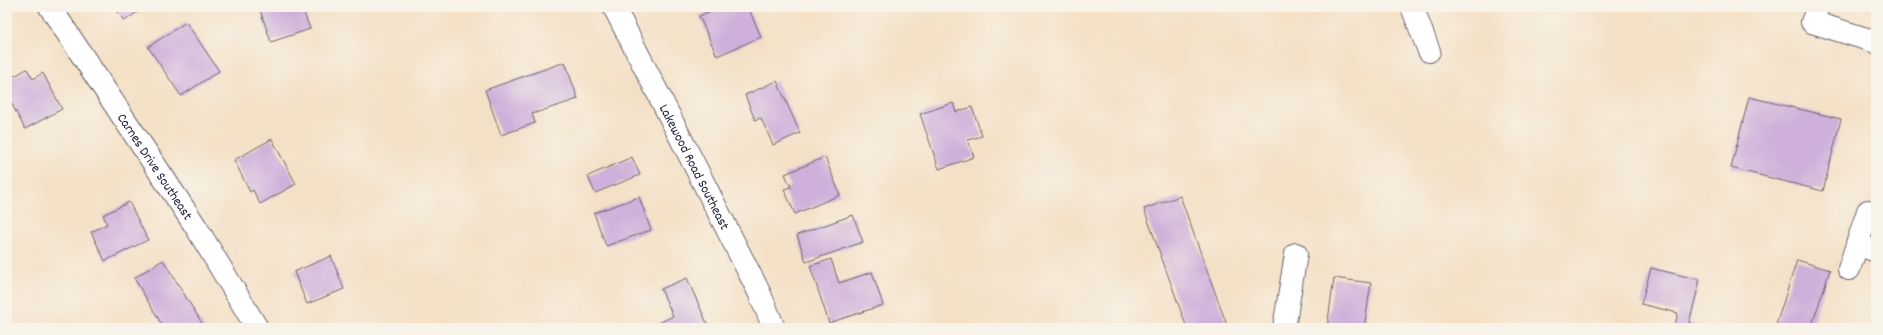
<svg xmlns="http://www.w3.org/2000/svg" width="1883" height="335" font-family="Dekko,sans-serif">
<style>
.building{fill:#ceb0da}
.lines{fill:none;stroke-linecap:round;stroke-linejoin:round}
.minor-casing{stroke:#6c646c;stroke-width:24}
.minor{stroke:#fff;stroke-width:22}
.labels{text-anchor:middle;stroke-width:4;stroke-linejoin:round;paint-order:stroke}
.street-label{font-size:14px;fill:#22223b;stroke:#f7f3e8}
</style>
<rect width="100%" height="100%" fill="#f7f3e8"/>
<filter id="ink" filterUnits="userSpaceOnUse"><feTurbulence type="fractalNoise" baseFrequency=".025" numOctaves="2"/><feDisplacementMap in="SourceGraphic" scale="8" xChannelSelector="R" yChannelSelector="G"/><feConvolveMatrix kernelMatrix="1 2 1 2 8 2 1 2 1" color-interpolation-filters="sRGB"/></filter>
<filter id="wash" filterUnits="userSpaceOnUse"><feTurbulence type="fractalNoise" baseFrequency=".012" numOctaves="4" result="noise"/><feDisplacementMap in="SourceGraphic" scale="16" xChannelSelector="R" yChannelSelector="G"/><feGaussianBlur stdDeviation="0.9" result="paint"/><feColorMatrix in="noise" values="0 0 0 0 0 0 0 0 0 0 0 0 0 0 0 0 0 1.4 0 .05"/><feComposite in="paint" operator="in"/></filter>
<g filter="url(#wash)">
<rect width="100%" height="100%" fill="#f4e0c6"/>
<g id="blocks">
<g class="building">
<polygon points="115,7 145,7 124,21"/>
<polygon points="259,7 302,7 310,29 271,42"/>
<polygon points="720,7 748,7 761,37 717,56 699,16"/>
<polygon points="186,22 219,71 181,96 148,47"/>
<polygon points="565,62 578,99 532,114 535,123 501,135 485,90"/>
<polygon points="27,69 33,79 43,73 62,109 25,129 7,95 7,80"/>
<polygon points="777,81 800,133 773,145 761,118 755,120 745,95"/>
<polygon points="1749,97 1841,119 1823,191 1731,168"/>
<polygon points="953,103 956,112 972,107 982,136 968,140 974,157 939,169 920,114"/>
<polygon points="272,139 296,184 260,204 253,190 250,192 234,160"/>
<polygon points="632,157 640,175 595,193 588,176"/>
<polygon points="825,157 840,195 795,214 784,189 791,187 785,174"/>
<polygon points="1180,196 1228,328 1187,328 1144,209"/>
<polygon points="639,197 651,230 606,246 594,213"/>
<polygon points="129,202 148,240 105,261 91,232 107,224 103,215"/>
<polygon points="853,215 863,242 806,262 797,235"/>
<polygon points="331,256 344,289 307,304 294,272"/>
<polygon points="831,259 839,283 872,272 883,305 829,323 810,266"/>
<polygon points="163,260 205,328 164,328 134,278"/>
<polygon points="1797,260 1830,270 1811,328 1775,328"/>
<polygon points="1651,268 1700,280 1689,323 1709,328 1674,328 1678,313 1641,304"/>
<polygon points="687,278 709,328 649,328 673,316 661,289"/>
<polygon points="1334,278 1371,283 1364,328 1327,328"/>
</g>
</g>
</g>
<g filter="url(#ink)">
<use href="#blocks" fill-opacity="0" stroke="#6c646c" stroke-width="1"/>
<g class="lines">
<defs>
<g id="minor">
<path id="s1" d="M 50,7 L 196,227 L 257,328"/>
<path id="s2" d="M 614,7 L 759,292 L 774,328"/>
<polyline points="1412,7 1429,51"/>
<polyline points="1818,7 1812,22 1876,42"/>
<polyline points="1857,244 1876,251"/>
<polyline points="1849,269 1868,211"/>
<polyline points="1284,328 1296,254"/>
</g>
</defs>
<use href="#minor" class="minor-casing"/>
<use href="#minor" class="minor"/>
</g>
</g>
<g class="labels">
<g class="street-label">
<text dy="5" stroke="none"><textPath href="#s1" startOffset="191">Carnes Drive Southeast</textPath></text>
<text dy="5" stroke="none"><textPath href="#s2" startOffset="179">Lakewood Road Southeast</textPath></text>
</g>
</g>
<rect width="1883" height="335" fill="none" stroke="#f7f3e8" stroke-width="24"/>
</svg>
